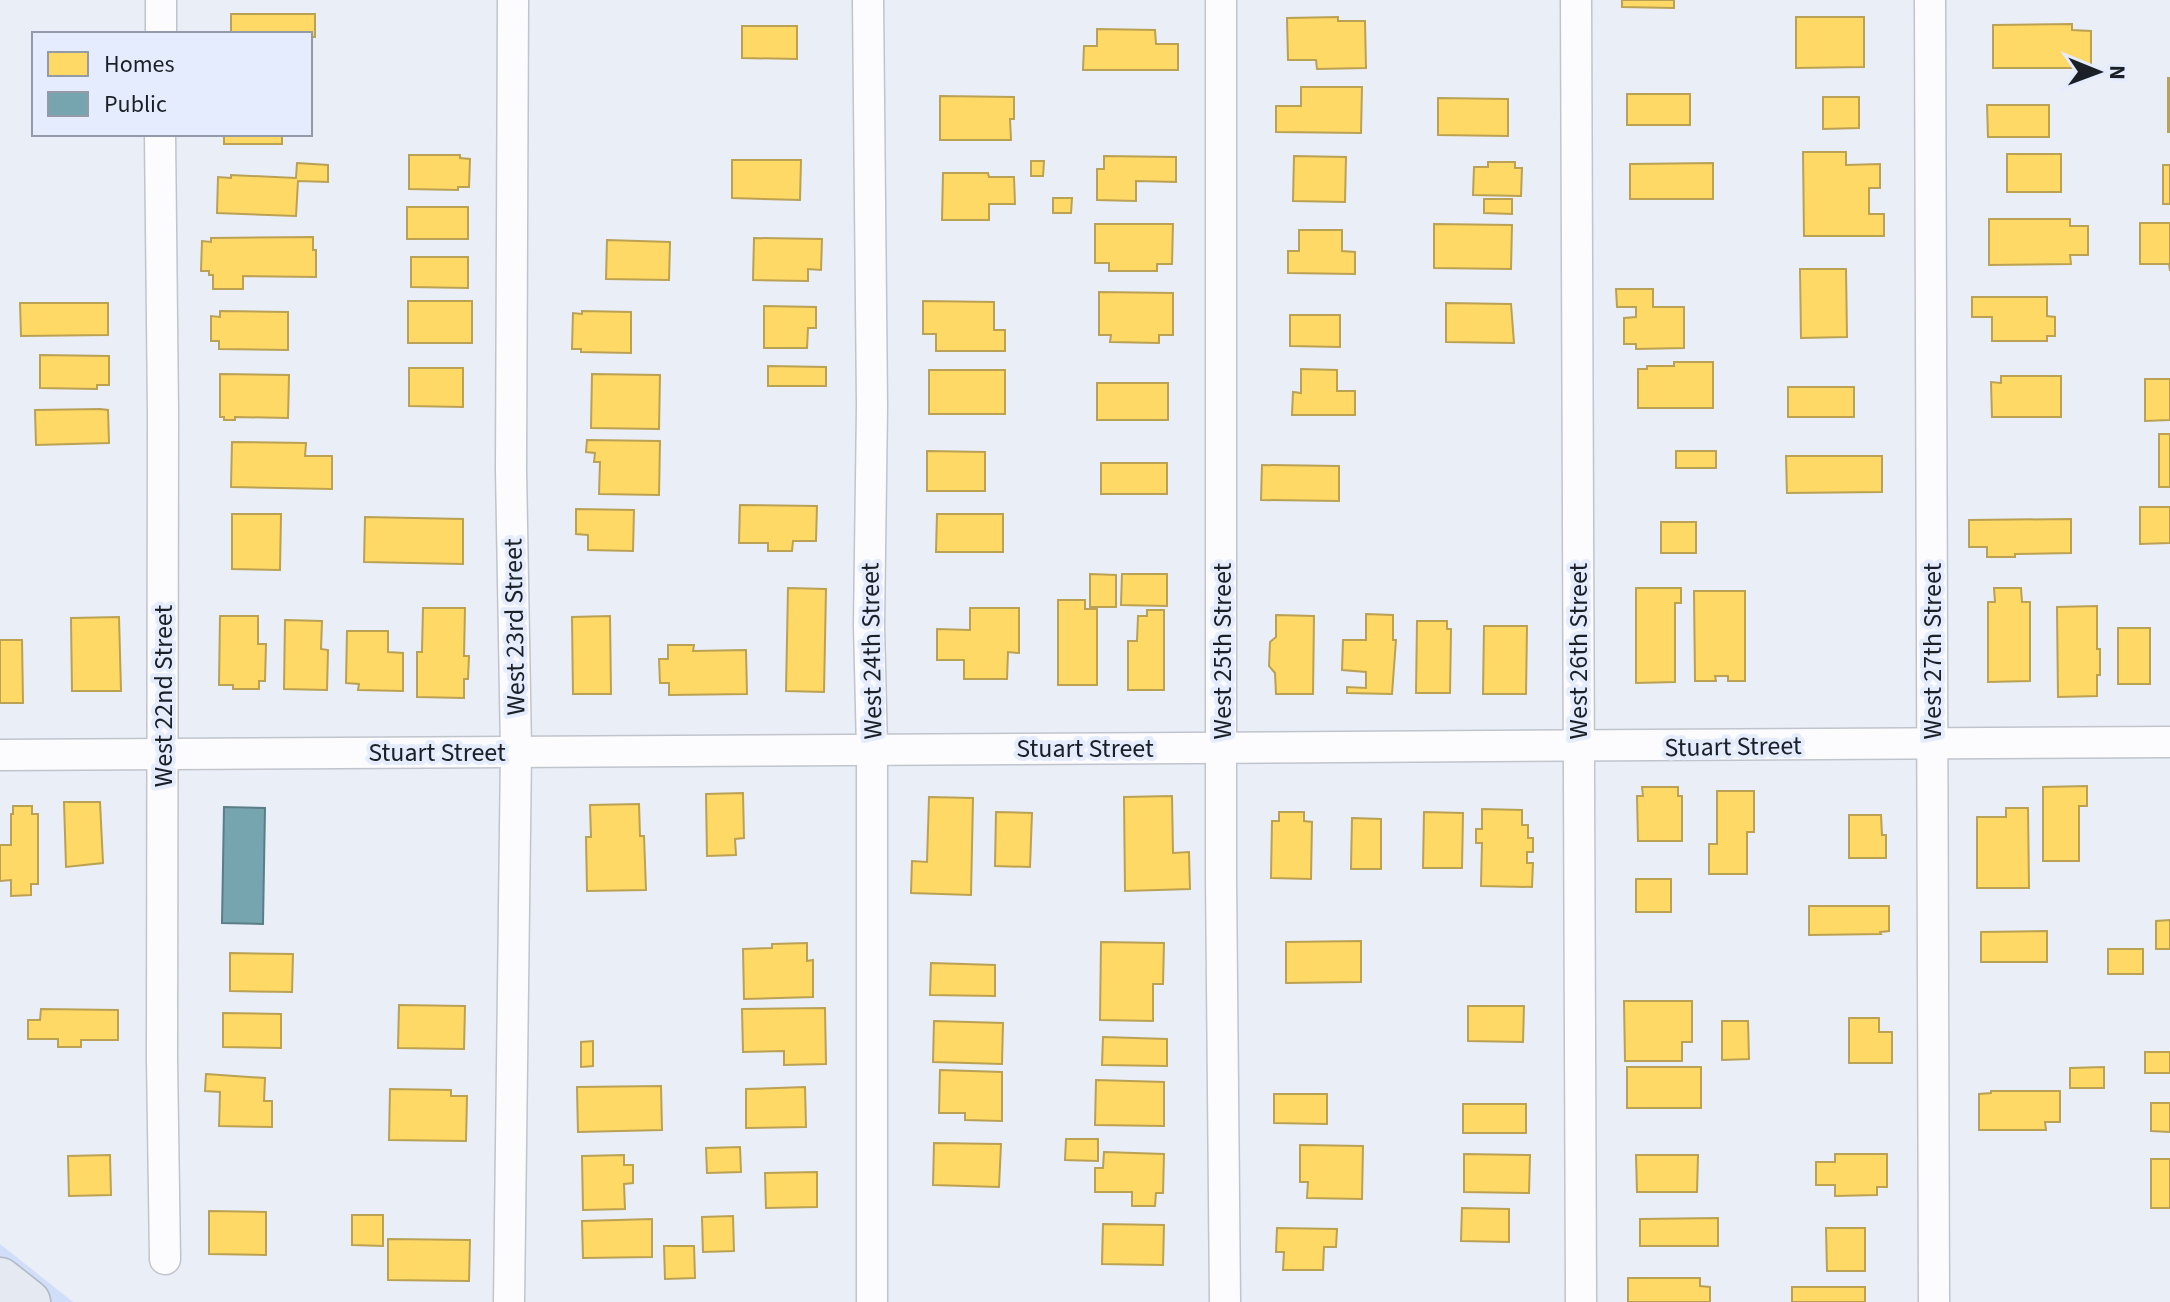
<svg xmlns="http://www.w3.org/2000/svg" width="2170" height="1302" font-family="'Source Sans 3',sans-serif">
<style>
.green{fill:#d1def9}
.homes{fill:#ffd966;stroke:#bba153;stroke-width:2}
.public{fill:#76a5af;stroke:#5b7d86;stroke-width:2}
.lines{fill:none;stroke-linecap:round;stroke-linejoin:round}
.minor-casing{stroke:#c0c4cc;stroke-width:33}
.motorway-casing{stroke:#b1b7c4;stroke-width:47}
.minor{stroke:#fcfcfe;stroke-width:30}
.motorway{stroke:#e4e9f2;stroke-width:44}
.labels{text-anchor:middle;stroke-width:8;stroke-linejoin:round;paint-order:stroke}
.street-label{font-size:26px;fill:#1b1f26;stroke:#e4ecfd}
</style>
<rect width="100%" height="100%" fill="#eaeef7"/>
<polygon class="green" points="0,1244 73,1302 0,1302"/>
<g class="homes">
<polygon points="1622,0 1674,0 1674,8 1622,7"/>
<polygon points="231,14 315,14 315,37 310,37 310,34 231,34"/>
<polygon points="1338,17 1338,21 1365,21 1366,68 1317,69 1316,60 1288,60 1287,18"/>
<polygon points="1796,17 1864,17 1864,67 1796,68"/>
<polygon points="2072,24 2072,30 2091,31 2091,68 1993,68 1993,25"/>
<polygon points="742,26 797,26 797,59 742,58"/>
<polygon points="1097,29 1155,30 1156,44 1178,44 1178,70 1083,70 1084,46 1097,46"/>
<rect x="2168" y="78" width="2" height="54"/>
<polygon points="1301,87 1362,87 1361,133 1276,132 1276,106 1301,106"/>
<rect x="1627" y="94" width="63" height="31"/>
<polygon points="940,96 1014,97 1014,119 1010,119 1011,140 940,140"/>
<polygon points="1823,97 1859,97 1859,128 1823,129"/>
<polygon points="1438,98 1508,99 1508,136 1438,135"/>
<polygon points="1987,105 2049,105 2049,137 1988,137"/>
<rect x="224" y="134" width="58" height="10"/>
<polygon points="1803,152 1846,152 1846,165 1880,164 1880,188 1869,188 1869,214 1884,214 1884,236 1804,236"/>
<rect x="2007" y="154" width="54" height="38"/>
<polygon points="409,155 460,155 460,158 470,159 469,187 458,187 458,190 409,189"/>
<polygon points="1104,156 1176,157 1176,182 1136,181 1136,201 1097,200 1097,169 1104,169"/>
<polygon points="1294,156 1346,157 1345,202 1293,201"/>
<polygon points="732,160 801,160 800,200 732,198"/>
<polygon points="1031,161 1044,161 1043,176 1031,176"/>
<polygon points="1488,162 1515,162 1515,168 1522,168 1521,196 1473,195 1474,167 1488,167"/>
<polygon points="297,163 328,165 328,182 298,181 296,216 217,213 218,177 231,178 231,175 296,178"/>
<polygon points="1713,163 1713,199 1630,199 1630,164"/>
<rect x="2163" y="165" width="7" height="39"/>
<polygon points="943,173 988,173 989,177 1014,177 1015,204 989,204 989,220 942,220"/>
<polygon points="1053,198 1072,198 1071,213 1053,213"/>
<polygon points="1484,199 1512,199 1512,214 1484,213"/>
<rect x="407" y="207" width="61" height="32"/>
<polygon points="1989,219 2070,219 2070,226 2088,226 2088,255 2070,255 2071,264 1989,265"/>
<polygon points="2140,223 2170,223 2170,271 2169,264 2140,264"/>
<polygon points="1095,224 1173,224 1172,264 1157,264 1157,271 1109,271 1109,263 1095,263"/>
<polygon points="1434,224 1512,225 1511,269 1434,268"/>
<polygon points="1299,230 1342,230 1342,251 1355,252 1355,274 1288,273 1288,251 1299,251"/>
<polygon points="313,237 313,250 316,250 316,277 243,276 243,289 213,289 213,275 209,275 209,271 201,271 202,241 211,242 211,238"/>
<polygon points="754,238 822,239 821,270 808,269 808,281 753,280"/>
<polygon points="607,240 670,242 669,280 606,279"/>
<polygon points="411,257 468,257 468,288 411,287"/>
<polygon points="1800,269 1846,269 1847,337 1801,338"/>
<polygon points="1616,289 1653,289 1653,307 1684,307 1684,348 1636,349 1636,344 1624,344 1624,318 1636,317 1636,307 1617,307"/>
<polygon points="1099,292 1173,293 1173,335 1159,335 1159,343 1110,342 1111,335 1099,335"/>
<polygon points="1972,297 2047,297 2047,316 2055,317 2055,336 2047,336 2047,341 1992,341 1992,317 1972,317"/>
<rect x="408" y="301" width="64" height="42"/>
<polygon points="923,301 994,302 994,330 1005,330 1005,351 936,351 936,334 923,334"/>
<polygon points="20,303 108,303 108,335 21,336"/>
<polygon points="1446,303 1511,304 1514,343 1446,342"/>
<polygon points="764,306 816,307 816,328 808,328 807,348 764,348"/>
<polygon points="220,311 288,312 288,350 219,349 219,341 211,341 211,316 220,317"/>
<polygon points="582,311 631,312 631,353 581,352 581,349 572,349 573,313 582,314"/>
<polygon points="1290,315 1340,315 1340,347 1290,346"/>
<polygon points="40,355 109,356 109,385 97,385 97,389 40,388"/>
<polygon points="1674,362 1713,362 1713,408 1638,408 1638,369 1647,369 1647,366 1674,366"/>
<polygon points="768,366 826,367 826,386 768,386"/>
<polygon points="409,368 463,368 463,407 409,406"/>
<polygon points="1301,369 1337,370 1337,391 1355,391 1355,415 1292,415 1293,392 1301,393"/>
<rect x="929" y="370" width="76" height="44"/>
<polygon points="220,374 289,375 288,418 235,417 235,420 224,420 224,417 220,417"/>
<polygon points="592,374 660,375 659,429 591,428"/>
<polygon points="2001,376 2061,376 2061,417 1992,417 1991,382 2001,383"/>
<polygon points="2145,379 2170,379 2170,420 2145,421"/>
<rect x="1097" y="383" width="71" height="37"/>
<rect x="1788" y="387" width="66" height="30"/>
<polygon points="100,409 108,410 109,443 36,445 35,410"/>
<rect x="2159" y="434" width="11" height="53"/>
<polygon points="587,440 660,441 659,495 599,494 600,462 594,462 595,453 586,452"/>
<polygon points="232,442 306,443 305,456 332,456 332,489 231,487"/>
<polygon points="927,451 985,452 985,491 927,491"/>
<rect x="1676" y="451" width="40" height="17"/>
<polygon points="1786,456 1882,456 1882,492 1787,493"/>
<rect x="1101" y="463" width="66" height="31"/>
<polygon points="1262,465 1339,466 1339,501 1261,500"/>
<polygon points="740,505 817,506 816,541 793,541 792,551 768,551 768,543 739,543"/>
<polygon points="2140,507 2170,507 2170,543 2140,544"/>
<polygon points="576,509 634,510 633,551 588,550 588,535 576,534"/>
<polygon points="232,514 281,514 280,570 232,569"/>
<polygon points="937,514 1003,514 1003,552 936,552"/>
<polygon points="365,517 463,519 463,564 364,562"/>
<polygon points="2071,519 2071,553 2015,554 2015,557 1987,557 1987,547 1969,547 1969,520"/>
<rect x="1661" y="522" width="35" height="31"/>
<polygon points="1090,574 1116,575 1116,607 1090,607"/>
<polygon points="1122,574 1167,574 1167,606 1121,605"/>
<polygon points="788,588 826,589 824,692 786,691"/>
<polygon points="1636,588 1681,588 1681,603 1675,603 1675,682 1636,683"/>
<polygon points="1994,588 2021,588 2022,602 2030,602 2030,681 1988,682 1988,602 1995,602"/>
<polygon points="1694,591 1745,591 1745,681 1728,681 1728,676 1715,676 1716,681 1695,681"/>
<polygon points="1058,600 1085,600 1085,609 1097,609 1097,685 1058,685"/>
<polygon points="2097,606 2097,649 2100,649 2100,675 2097,675 2097,696 2058,697 2057,607"/>
<polygon points="423,608 465,608 464,656 469,656 468,679 464,679 464,698 417,697 417,652 422,652"/>
<polygon points="970,608 1019,608 1019,653 1008,652 1007,679 964,679 964,660 937,660 937,629 970,630"/>
<polygon points="1147,610 1164,610 1164,690 1128,690 1128,641 1137,641 1138,616 1147,616"/>
<polygon points="1366,614 1393,615 1393,640 1396,640 1392,694 1347,693 1347,687 1366,688 1366,672 1342,670 1343,640 1366,640"/>
<polygon points="1276,615 1314,616 1313,694 1276,694 1275,673 1269,666 1270,642 1276,637"/>
<polygon points="220,616 258,616 258,644 266,644 265,681 259,681 259,689 233,689 233,685 219,685"/>
<polygon points="610,616 611,694 573,694 572,617"/>
<polygon points="119,617 121,691 72,691 71,618"/>
<polygon points="285,620 322,621 321,649 328,650 327,690 284,689"/>
<polygon points="1417,621 1447,621 1447,629 1451,629 1450,693 1416,693"/>
<polygon points="1484,626 1527,626 1526,694 1483,694"/>
<rect x="2118" y="628" width="32" height="56"/>
<polygon points="347,631 388,631 388,652 403,653 403,691 358,690 359,684 346,683"/>
<polygon points="0,640 22,640 23,703 0,703"/>
<polygon points="668,645 694,645 693,651 746,650 747,694 669,695 669,683 660,683 659,659 668,659"/>
<polygon points="2087,786 2087,806 2079,806 2079,861 2043,861 2043,787"/>
<polygon points="1642,787 1678,787 1678,796 1682,796 1682,841 1638,841 1637,796 1643,796"/>
<polygon points="1717,791 1754,791 1754,832 1747,832 1747,874 1709,874 1709,844 1717,844"/>
<polygon points="743,793 744,838 735,839 736,855 707,856 706,794"/>
<polygon points="1172,796 1173,853 1189,852 1190,889 1125,891 1124,797"/>
<polygon points="929,797 973,798 971,895 911,893 912,861 927,862"/>
<polygon points="64,802 100,802 103,863 66,867"/>
<polygon points="639,804 640,836 644,836 646,890 587,891 586,837 591,837 590,805"/>
<polygon points="13,806 32,806 32,814 38,814 38,884 31,884 31,895 11,896 11,880 0,881 0,845 11,845 11,814 13,814"/>
<polygon points="2006,808 2028,808 2029,888 1977,888 1977,817 2006,817"/>
<polygon points="1482,809 1522,810 1522,825 1528,825 1528,838 1533,838 1533,852 1527,852 1527,863 1533,863 1532,887 1481,886 1482,843 1476,843 1476,829 1482,829"/>
<polygon points="996,812 1032,813 1030,867 995,866"/>
<polygon points="1279,812 1304,812 1304,821 1312,822 1311,879 1271,878 1272,821 1279,821"/>
<polygon points="1424,812 1463,813 1462,868 1423,868"/>
<polygon points="1849,815 1881,815 1882,835 1886,835 1886,858 1849,858"/>
<polygon points="1352,818 1381,819 1381,869 1351,869"/>
<rect x="1636" y="879" width="35" height="33"/>
<polygon points="1809,906 1889,906 1889,931 1880,932 1881,934 1809,935"/>
<polygon points="2170,920 2170,949 2156,949 2156,921"/>
<polygon points="2047,931 2047,962 1981,962 1981,932"/>
<polygon points="1361,941 1361,982 1286,983 1286,942"/>
<polygon points="1101,942 1164,943 1163,984 1153,984 1153,1021 1100,1020"/>
<polygon points="807,943 807,961 813,960 813,997 744,999 743,949 772,948 772,944"/>
<rect x="2108" y="949" width="35" height="25"/>
<polygon points="230,953 293,954 292,992 230,991"/>
<polygon points="931,963 995,965 995,996 930,995"/>
<polygon points="1624,1001 1692,1001 1692,1042 1682,1042 1682,1061 1625,1061"/>
<polygon points="399,1005 465,1006 464,1049 398,1048"/>
<polygon points="1468,1006 1524,1006 1523,1042 1468,1041"/>
<polygon points="825,1008 826,1064 784,1065 784,1051 743,1052 742,1009"/>
<polygon points="41,1009 118,1010 118,1040 81,1040 81,1047 58,1047 58,1039 28,1039 28,1020 40,1020"/>
<polygon points="223,1013 281,1014 281,1048 223,1047"/>
<polygon points="1849,1018 1879,1018 1879,1032 1892,1032 1892,1063 1849,1063"/>
<polygon points="934,1021 1003,1023 1002,1064 933,1062"/>
<polygon points="1722,1021 1748,1021 1749,1059 1722,1060"/>
<polygon points="1103,1037 1167,1039 1167,1066 1102,1065"/>
<polygon points="593,1041 593,1066 581,1067 581,1042"/>
<rect x="2145" y="1052" width="25" height="21"/>
<rect x="1627" y="1067" width="74" height="41"/>
<polygon points="2104,1067 2104,1088 2070,1088 2070,1068"/>
<polygon points="940,1070 1002,1072 1002,1121 965,1120 965,1113 939,1113"/>
<polygon points="206,1074 265,1078 264,1101 272,1101 272,1127 219,1126 220,1092 205,1091"/>
<polygon points="1096,1080 1164,1082 1164,1126 1095,1125"/>
<polygon points="661,1086 662,1130 578,1132 577,1087"/>
<polygon points="805,1087 806,1127 746,1128 746,1089"/>
<polygon points="390,1089 451,1090 451,1096 467,1096 466,1141 389,1140"/>
<polygon points="1991,1091 2060,1091 2060,1122 2045,1122 2046,1130 1979,1130 1979,1094 1991,1093"/>
<polygon points="1274,1094 1327,1094 1327,1124 1274,1123"/>
<polygon points="2151,1103 2170,1103 2170,1132 2151,1131"/>
<rect x="1463" y="1104" width="63" height="29"/>
<polygon points="1066,1139 1098,1139 1098,1161 1065,1160"/>
<polygon points="934,1143 1001,1144 999,1187 933,1185"/>
<polygon points="1300,1145 1363,1146 1362,1199 1307,1198 1308,1182 1300,1182"/>
<polygon points="740,1147 741,1172 707,1173 706,1148"/>
<polygon points="1104,1152 1164,1154 1163,1193 1156,1193 1155,1206 1132,1206 1132,1192 1095,1192 1095,1168 1103,1168"/>
<polygon points="1464,1154 1530,1155 1529,1193 1464,1192"/>
<polygon points="1835,1154 1887,1154 1887,1187 1877,1187 1877,1195 1835,1196 1835,1185 1816,1185 1816,1162 1835,1162"/>
<polygon points="110,1155 111,1195 69,1196 68,1156"/>
<polygon points="624,1155 624,1165 633,1165 633,1183 624,1184 625,1209 583,1210 582,1156"/>
<polygon points="1636,1155 1698,1155 1697,1192 1637,1192"/>
<rect x="2151" y="1159" width="19" height="49"/>
<polygon points="817,1172 817,1207 766,1208 765,1173"/>
<polygon points="1462,1208 1509,1209 1509,1242 1461,1241"/>
<polygon points="209,1211 266,1212 266,1255 209,1254"/>
<polygon points="352,1215 383,1215 383,1246 352,1245"/>
<polygon points="733,1216 734,1251 703,1252 702,1217"/>
<polygon points="1718,1218 1718,1246 1640,1246 1640,1219"/>
<polygon points="652,1219 652,1257 583,1258 582,1221"/>
<polygon points="1103,1224 1164,1225 1163,1265 1102,1264"/>
<polygon points="1277,1228 1337,1229 1336,1247 1324,1247 1323,1270 1283,1270 1284,1252 1276,1252"/>
<polygon points="1826,1228 1865,1228 1865,1271 1827,1271"/>
<polygon points="388,1239 470,1240 469,1281 388,1280"/>
<polygon points="664,1246 694,1246 695,1278 665,1279"/>
<polygon points="1628,1278 1700,1278 1700,1286 1710,1287 1710,1302 1628,1302"/>
<rect x="1792" y="1287" width="73" height="15"/>
</g>
<polygon class="public" points="224,807 265,808 263,924 222,923"/>
<g class="lines">
<defs>
<g id="minor">
<polyline points="868,0 872,406 869,626 872,749 872,1302"/>
<polyline points="1221,0 1221,878 1225,1302"/>
<polyline points="1576,0 1581,1302"/>
<polyline points="1930,0 1934,1302"/>
<polyline points="161,34 161,0"/>
<polyline points="160,134 163,413 162,1060 165,1259"/>
<polyline points="0,755 2170,742"/>
<polyline points="509,1302 516,751 511,469 513,0"/>
</g>
<polyline id="motorway" points="0,1280 28,1302"/>
</defs>
<use href="#minor" class="minor-casing"/>
<use href="#motorway" class="motorway-casing"/>
<use href="#minor" class="minor"/>
<use href="#motorway" class="motorway"/>
</g>
<g class="labels">
<g class="street-label">
<text transform="translate(514 627) rotate(-91)" y="9">West 23rd Street</text>
<text transform="translate(871 651) rotate(-91)" y="9">West 24th Street</text>
<text transform="translate(1222 651) rotate(-90)" y="9">West 25th Street</text>
<text transform="translate(1578 651) rotate(-90)" y="9">West 26th Street</text>
<text transform="translate(1932 651) rotate(-90)" y="9">West 27th Street</text>
<text transform="translate(163 696) rotate(-90)" y="9">West 22nd Street</text>
<text transform="translate(1733 746) rotate(-1)" y="9">Stuart Street</text>
<text x="1085" y="757">Stuart Street</text>
<text x="437" y="761">Stuart Street</text>
</g>
</g>
<rect x="32" y="32" width="280" height="104" fill="#e4ecfd" stroke="#949aa7" stroke-width="2"/>
<rect x="48" y="52" width="40" height="24" fill="#ffd966" stroke="#949aa7" stroke-width="2"/>
<text x="104" y="72" font-size="24" fill="#1b1f26">Homes</text>
<rect x="48" y="92" width="40" height="24" fill="#76a5af" stroke="#949aa7" stroke-width="2"/>
<text x="104" y="112" font-size="24" fill="#1b1f26">Public</text>
<g transform="translate(2098 72) rotate(91)" stroke="#e4ecfd" stroke-width="6" paint-order="stroke">
<path d="M0-6L14 30L0 20L-14 30Z" fill="#1b1f26"/>
<text y="-12" font-size="22" font-weight="bold" text-anchor="middle" fill="#1b1f26">N</text>
</g>
</svg>
